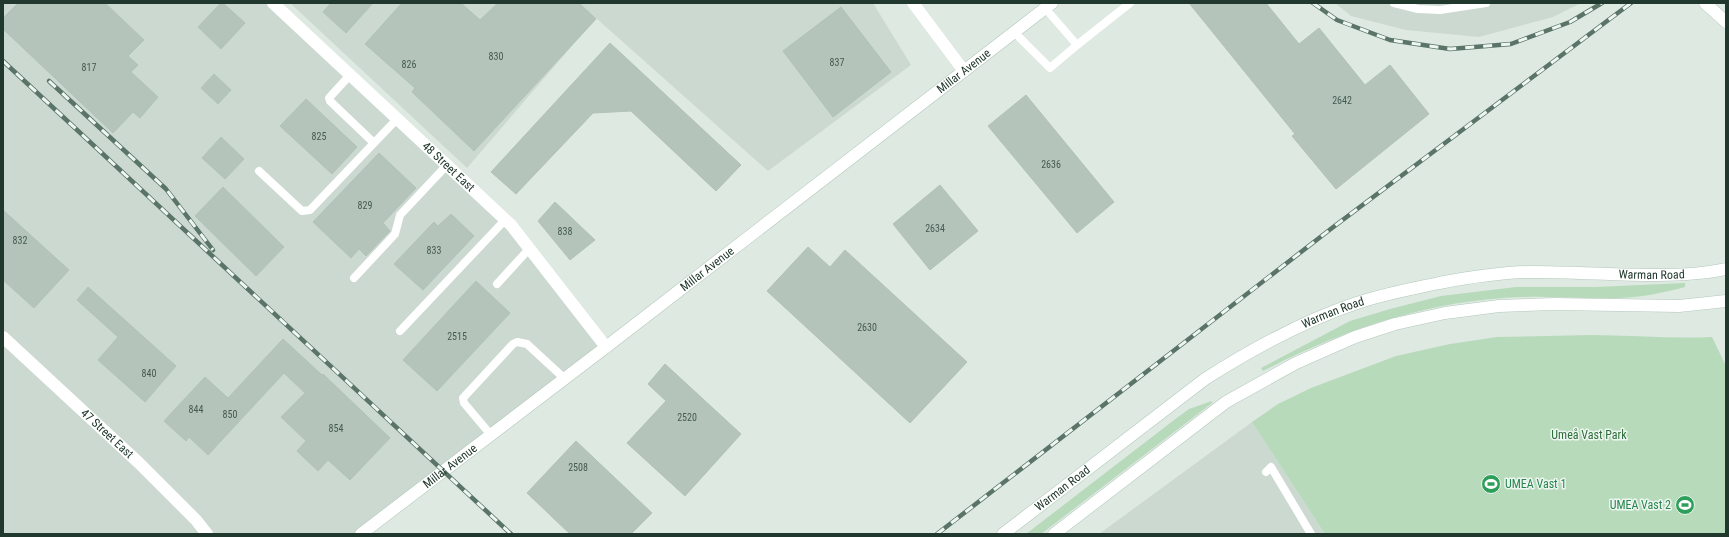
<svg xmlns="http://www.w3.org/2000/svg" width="1729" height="537" font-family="'Roboto Condensed',sans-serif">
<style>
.built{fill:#ccd9d1}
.green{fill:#b7daba}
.building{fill:#b4c4bb;stroke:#b1c2b8}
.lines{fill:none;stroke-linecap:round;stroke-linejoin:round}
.secondary-casing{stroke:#b2c8bc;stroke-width:13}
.lane{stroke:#fff;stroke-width:8}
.street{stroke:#fff;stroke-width:12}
.secondary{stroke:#fff;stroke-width:12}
.rail-casing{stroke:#5a7468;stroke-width:4.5}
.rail{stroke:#eef6f1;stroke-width:3;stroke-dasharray:9;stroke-linecap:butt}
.labels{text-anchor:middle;stroke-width:3;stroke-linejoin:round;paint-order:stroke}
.number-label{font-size:10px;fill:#455b50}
.street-label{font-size:12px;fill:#20382d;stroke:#eef6f1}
.park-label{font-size:12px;fill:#2c6d39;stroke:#eef6f1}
.leisure-label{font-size:12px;fill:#27864d;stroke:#eef6f1;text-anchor:start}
</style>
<rect width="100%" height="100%" fill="#dee9e2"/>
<g class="built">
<polygon points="3,3 273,3 511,225 606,347 361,534 3,534"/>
<polygon points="290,3 873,3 911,65 768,171 596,18 467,168"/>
<polygon points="1335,3 1581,3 1553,17 1479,37 1406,30 1351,16"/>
<polygon points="1252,422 1325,534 1099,534"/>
</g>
<g class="green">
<path d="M 1685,283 L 1685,287 C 1663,293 1642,297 1619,298 C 1587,299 1555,296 1522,297 C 1430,300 1344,329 1263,371 L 1261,368 L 1350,321 L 1390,309 L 1441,296 L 1516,287 L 1596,287 Z"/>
<path d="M 1591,335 C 1631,335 1672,339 1712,337 L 1726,366 L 1726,534 L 1325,534 L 1252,422 L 1278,404 L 1311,388 L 1396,356 L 1450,344 L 1497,337 Z"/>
<polygon points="1212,401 1212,403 1041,534 1026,534 1178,417 1189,409"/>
</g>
<g class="building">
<polygon points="18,3 105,3 144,40 128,56 138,65 131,72 158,97 140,118 133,112 113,133 3,29 3,18"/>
<polygon points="221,3 223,3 245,23 221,49 198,27"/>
<polygon points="331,3 373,3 346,33 323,12"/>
<polygon points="402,3 461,3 480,20 498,3 579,3 596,19 474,151 412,92 415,88 365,44"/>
<polygon points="1189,3 1266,3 1299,44 1319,28 1365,85 1390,65 1429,114 1336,189 1292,136 1295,134"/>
<polygon points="841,7 891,72 833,117 783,51"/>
<polygon points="610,43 741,165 716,191 631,111 593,113 516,194 491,172"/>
<polygon points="214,74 231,90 218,104 201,88"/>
<polygon points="1026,95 1114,202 1077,233 988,126"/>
<polygon points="306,99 357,147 332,174 280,126"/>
<polygon points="221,137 244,159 225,179 202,158"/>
<polygon points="379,153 416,188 383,223 390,231 366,256 359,249 351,258 313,222"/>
<polygon points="940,185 978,231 930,270 893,224"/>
<polygon points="223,187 284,247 256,276 195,216"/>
<polygon points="555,202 595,240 570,260 538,221"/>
<polygon points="3,210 69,270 34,308 3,280"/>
<polygon points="451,214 474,236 423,290 394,264 434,222 438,226"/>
<polygon points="808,247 830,267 845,250 967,362 910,423 767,291"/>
<polygon points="476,281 510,313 437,391 403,360"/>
<polygon points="88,287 176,366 145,402 98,360 118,337 77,300"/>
<polygon points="283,339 322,375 323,374 390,438 350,480 328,460 318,471 297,451 306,441 281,417 305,393 284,373 208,455 189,437 186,441 164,421 205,377 228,398"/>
<polygon points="665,364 741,434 685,496 627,443 666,401 648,384"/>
<polygon points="576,441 652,513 631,534 570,534 527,493"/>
</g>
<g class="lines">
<defs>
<g id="secondary">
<polyline points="1705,3 1726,22"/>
<path id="s3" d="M 361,534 L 606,347 L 1052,3"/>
<path id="s4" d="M 1003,534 L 1205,379 C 1252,349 1301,322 1354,304 C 1382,294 1411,289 1439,283 C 1471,277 1501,272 1532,272 C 1574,272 1615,275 1657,275 C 1680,275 1703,274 1726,269"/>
<polyline points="1054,534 1226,402 1296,363 1355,337 1395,324 1445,313 1499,306 1554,304 1679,306 1726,301"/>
</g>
</defs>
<use href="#secondary" class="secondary-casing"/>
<g class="lane">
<polyline points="1394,3 1418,9 1440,10 1486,3"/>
<polyline points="1045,8 1077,45 1130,3"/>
<polyline points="1014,32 1050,68 1077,45"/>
<polyline points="350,75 329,98 330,101 374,143 397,119"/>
<polyline points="259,171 302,211 310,210 374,143"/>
<polyline points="354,278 395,234 400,215 447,165"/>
<polyline points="497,284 529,249"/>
<polyline points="400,331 505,220"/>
<polyline points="491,435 464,403 463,398 513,344 517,342 527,344 565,379"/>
<polyline points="1266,472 1271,467 1311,534"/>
</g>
<g class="street">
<path id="s1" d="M 273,3 L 511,225 L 606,347"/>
<polyline points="913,3 964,71"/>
<path id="s2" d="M 3,337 L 139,463 L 196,520 L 207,534"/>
</g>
<use href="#secondary" class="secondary"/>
<defs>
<g id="rail">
<polyline points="1313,3 1337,20 1390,40 1450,49 1511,44 1570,22 1602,3"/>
<polyline points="3,61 511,534"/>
<polyline points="49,81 166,189 213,250"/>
<polyline points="937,534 1332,228 1631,3"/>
</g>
</defs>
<use href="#rail" class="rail-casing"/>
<use href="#rail" class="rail"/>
</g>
<defs>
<symbol id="stadium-disc" viewBox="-11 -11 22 22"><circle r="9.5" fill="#2e9e5b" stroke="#eef6f1"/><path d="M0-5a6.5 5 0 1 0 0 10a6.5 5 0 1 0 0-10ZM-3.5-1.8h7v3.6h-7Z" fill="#fff"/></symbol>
</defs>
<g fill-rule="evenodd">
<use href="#stadium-disc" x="1480" y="473" width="22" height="22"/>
<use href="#stadium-disc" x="1674" y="494" width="22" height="22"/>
</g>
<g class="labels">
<g class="number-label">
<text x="496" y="60">830</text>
<text x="837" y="66">837</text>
<text x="409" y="68">826</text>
<text x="89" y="71">817</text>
<text x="1342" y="104">2642</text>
<text x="319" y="140">825</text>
<text x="1051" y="168">2636</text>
<text x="365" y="209">829</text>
<text x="935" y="232">2634</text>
<text x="565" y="235">838</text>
<text x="20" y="244">832</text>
<text x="434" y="254">833</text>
<text x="867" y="331">2630</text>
<text x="457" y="340">2515</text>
<text x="149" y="377">840</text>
<text x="196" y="413">844</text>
<text x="230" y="418">850</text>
<text x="687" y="421">2520</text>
<text x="336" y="432">854</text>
<text x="578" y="471">2508</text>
</g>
<g class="street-label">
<text dy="4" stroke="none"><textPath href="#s3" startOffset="760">Millar Avenue</textPath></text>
<text dy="4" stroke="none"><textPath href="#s1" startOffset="240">48 Street East</textPath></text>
<text dy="4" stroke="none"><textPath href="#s3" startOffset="436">Millar Avenue</textPath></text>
<text dy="4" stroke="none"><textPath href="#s4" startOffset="723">Warman Road</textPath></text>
<text dy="4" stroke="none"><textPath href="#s4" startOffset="399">Warman Road</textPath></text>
<text dy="4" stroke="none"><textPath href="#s2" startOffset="142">47 Street East</textPath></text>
<text dy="4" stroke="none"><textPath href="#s3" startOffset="112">Millar Avenue</textPath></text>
<text dy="4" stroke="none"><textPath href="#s4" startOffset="75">Warman Road</textPath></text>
</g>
<g class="park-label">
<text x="1589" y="439">Umeå Vast Park</text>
</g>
<g class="leisure-label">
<text x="1505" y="488">UMEA Vast 1</text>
<text x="1671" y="509" text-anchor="end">UMEA Vast 2</text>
</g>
</g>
<rect width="1729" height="537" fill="none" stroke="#20382d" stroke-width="8"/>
</svg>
